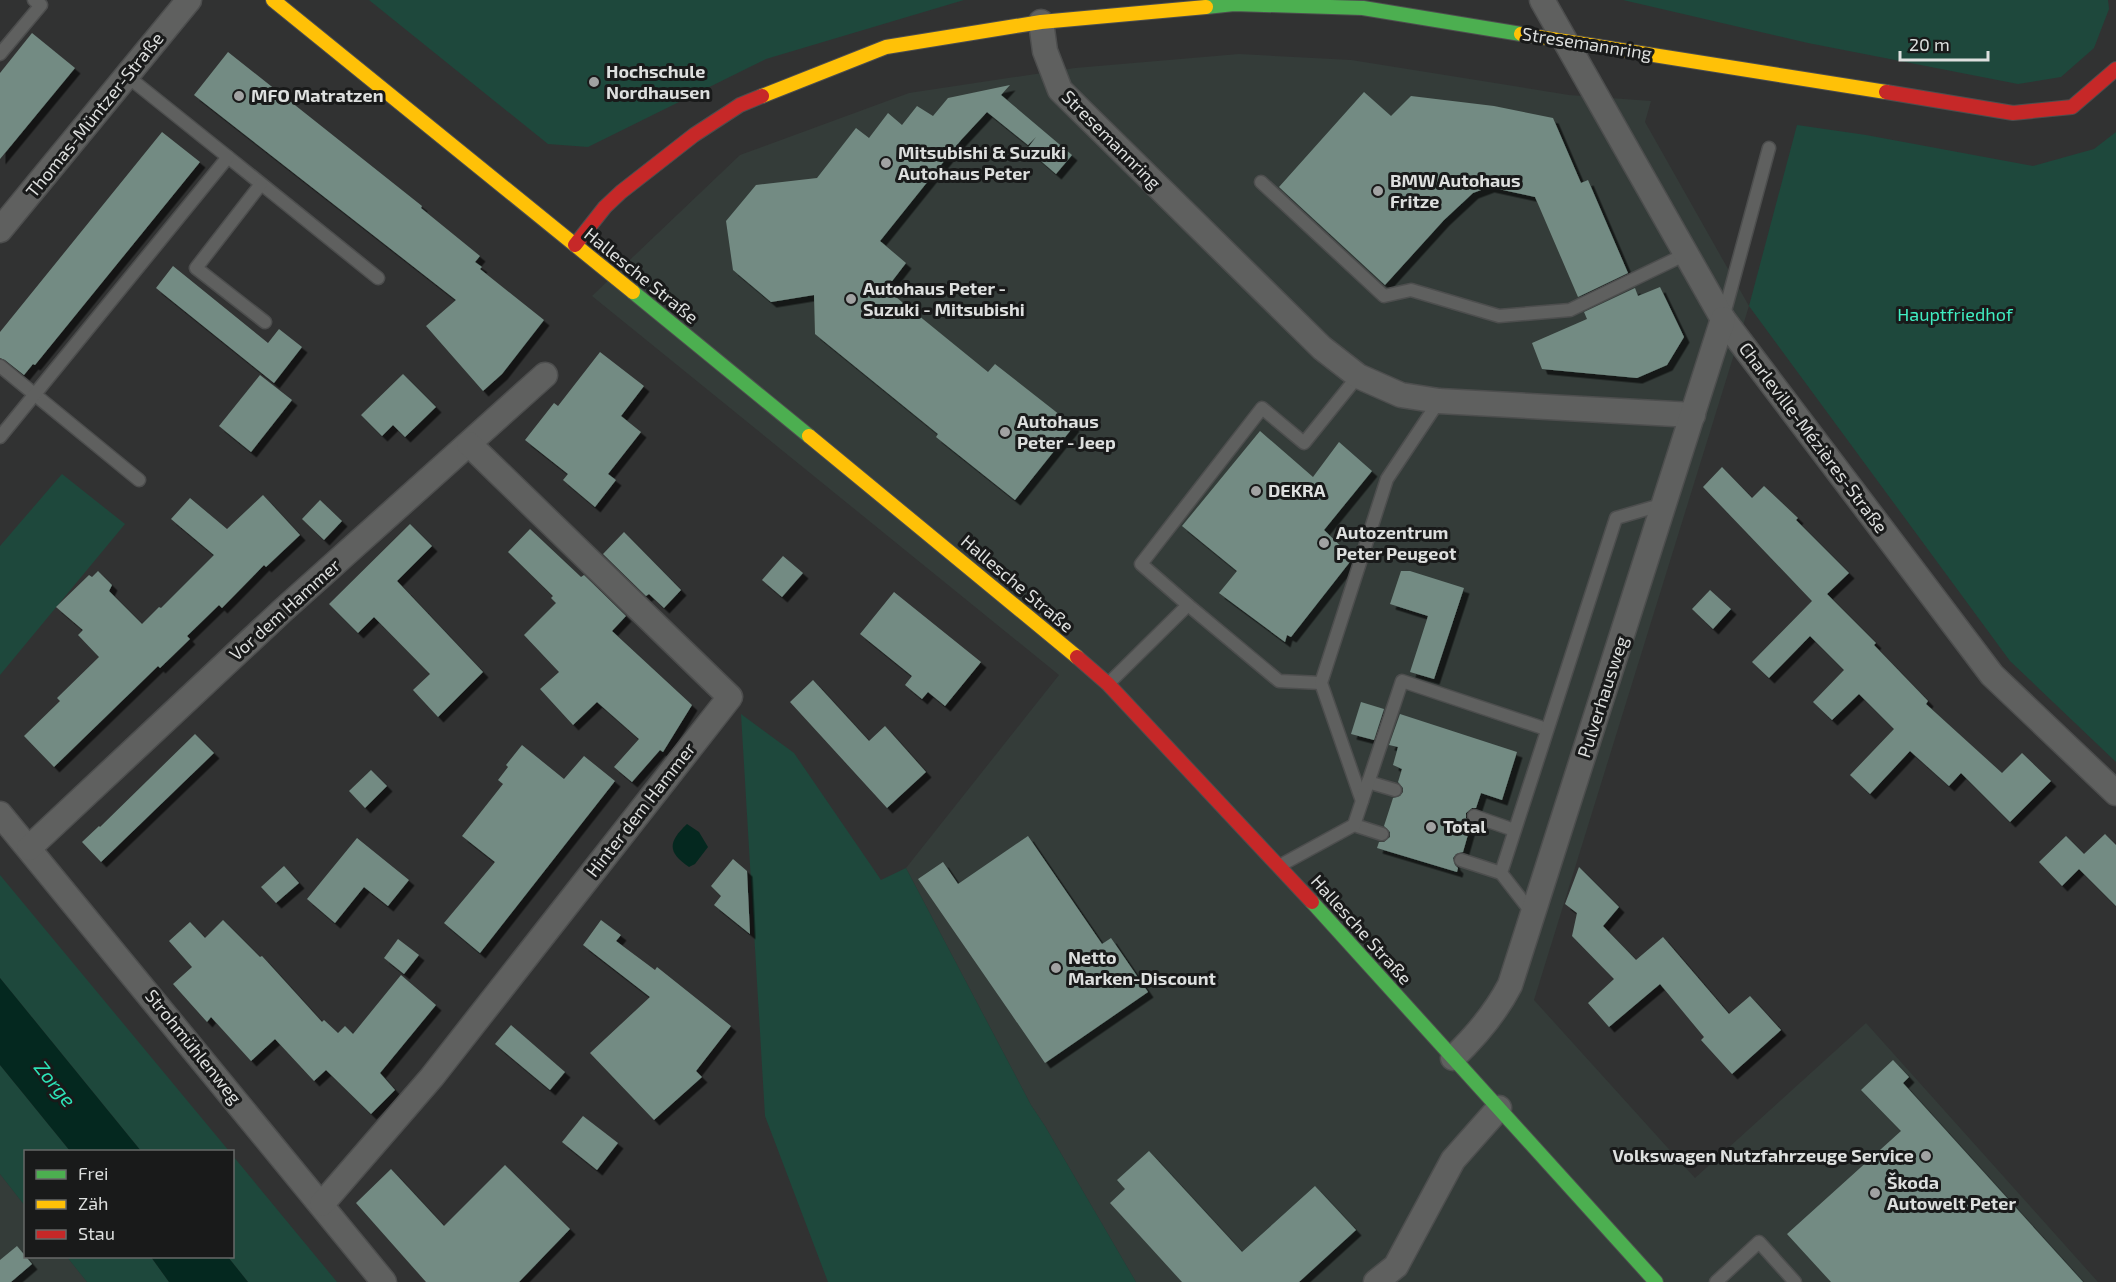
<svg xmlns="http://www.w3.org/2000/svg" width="2116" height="1282" font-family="'Exo 2',sans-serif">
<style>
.built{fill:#343c39}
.green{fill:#1e483c}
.water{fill:#04281f}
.building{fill:#738b83;filter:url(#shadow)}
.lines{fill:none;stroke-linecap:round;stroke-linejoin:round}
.lane-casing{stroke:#4d4e4e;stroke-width:15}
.street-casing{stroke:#4d4e4e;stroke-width:27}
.fast-casing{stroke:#4d4e4e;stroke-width:16}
.slow-casing{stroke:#4d4e4e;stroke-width:16}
.jam-casing{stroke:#4d4e4e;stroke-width:16}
.lane{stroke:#5f605f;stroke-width:12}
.street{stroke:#5f605f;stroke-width:24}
.fast{stroke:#4caf50;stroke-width:14}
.slow{stroke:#ffc107;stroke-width:14}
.jam{stroke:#c62828;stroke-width:14}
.poi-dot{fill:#a1a2a2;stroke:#191a1a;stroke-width:2}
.labels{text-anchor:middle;stroke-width:6;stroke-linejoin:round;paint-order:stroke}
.street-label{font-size:18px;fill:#dddfde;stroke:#191a1a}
.poi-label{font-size:18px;font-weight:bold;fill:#dddfde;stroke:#191a1a;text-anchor:start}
.park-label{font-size:18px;fill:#40eec2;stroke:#191a1a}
.water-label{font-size:20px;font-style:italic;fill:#2de3b7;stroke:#191a1a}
</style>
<defs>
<filter id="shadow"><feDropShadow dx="5.5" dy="5.5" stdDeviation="0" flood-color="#0009"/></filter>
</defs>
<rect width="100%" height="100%" fill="#313232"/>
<g class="built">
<polygon points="1239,54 1351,60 1569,95 1651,101 1645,122 1749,306 1534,1000 1695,1178 1866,1023 2098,1282 1136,1282 1045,1126 1031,1105 906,868 1059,675 592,296 740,155 909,93 1075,68"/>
<polygon points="0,1174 25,1206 26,1256 67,1257 87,1282 0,1282"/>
</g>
<g class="green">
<polygon points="369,0 964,0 766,59 588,147 548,144"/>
<polygon points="1623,0 2108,0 2109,9 2094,48 2061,77 2018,84 1808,43"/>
<polygon points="1797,125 1866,135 2033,166 2094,149 2116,132 2116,762 2010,661 1749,306"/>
<polygon points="62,474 125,524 0,675 0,546"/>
<polygon points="741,714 794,753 881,880 906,868 1031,1105 1045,1126 1136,1282 828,1282 765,1116"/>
<polygon points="0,875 229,1151 141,1151 0,978"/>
<polygon points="0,1065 70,1151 26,1152 25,1206 0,1174"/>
<polygon points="233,1156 337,1282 248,1282 228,1257 232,1256"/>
<polygon points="67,1257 151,1257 169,1282 87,1282"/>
</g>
<g class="water">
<path d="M 687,824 L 699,832 L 708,847 L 695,864 L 689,867 C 667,852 668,842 687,824 Z"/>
<polygon points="0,978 141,1151 70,1151 0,1065"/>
<polygon points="151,1257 228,1257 248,1282 169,1282"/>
</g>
<g class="building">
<polygon points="32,33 75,68 0,159 0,73"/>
<polygon points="228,52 422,206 421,208 480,256 475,262 482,267 480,269 544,320 502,374 483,391 426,326 456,300 194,95"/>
<polygon points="1010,85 1001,95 1072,155 1056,174 1027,149 1036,137 1028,145 987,112 961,140 880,241 906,263 886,289 988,372 995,364 1074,426 1015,500 936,437 938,434 815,334 814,295 771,302 733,270 726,221 756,185 817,178 856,128 869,138 888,113 902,125 917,106 933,116 948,98"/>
<polygon points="1364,92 1391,116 1411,96 1494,106 1553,118 1581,183 1588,180 1628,273 1578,297 1535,197 1489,187 1473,193 1444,220 1385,285 1279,187"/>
<polygon points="162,132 200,162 35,365 33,364 24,375 5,360 0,358 0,332"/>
<polygon points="173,266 268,343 279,329 302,347 274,383 156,288"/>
<polygon points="1660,287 1684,337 1667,365 1637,378 1542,369 1532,343 1587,319 1584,312 1635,288 1638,296"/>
<polygon points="600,352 644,386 621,416 641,432 608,474 616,480 595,507 563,480 568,474 525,440 554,403 558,406"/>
<polygon points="403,374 436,407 405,437 393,425 382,436 361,415"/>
<polygon points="260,375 292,400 251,452 219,426"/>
<polygon points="1260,431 1313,477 1339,442 1372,471 1324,530 1353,558 1291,637 1287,635 1285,642 1219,593 1237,571 1182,526"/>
<polygon points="1722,467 1752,498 1764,486 1798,518 1796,520 1849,573 1827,594 1876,643 1874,645 1928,701 1926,704 2002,773 2022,753 2051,781 2010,822 1961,773 1949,786 1910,751 1870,794 1850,775 1894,729 1859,694 1832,720 1813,702 1844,670 1810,636 1769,678 1752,662 1812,601 1703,487"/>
<polygon points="263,495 300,535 266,567 264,565 222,608 219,605 187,636 190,639 160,668 158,666 54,767 24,736 60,701 57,698 99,657 78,635 83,630 56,607 89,575 92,577 98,571 112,585 109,591 142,624 159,607 161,608 214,555 171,519 190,498 227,529"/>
<polygon points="320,500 342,521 324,540 302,519"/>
<polygon points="410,524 432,546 397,581 483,672 438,717 413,690 430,674 374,617 358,633 329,604"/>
<polygon points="530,529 581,577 584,575 626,616 612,631 692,705 663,752 660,750 632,782 614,767 639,739 597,702 573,725 540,689 559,672 524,635 556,603 551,598 553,596 508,552"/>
<polygon points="624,532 681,590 664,608 649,594 646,596 603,554"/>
<polygon points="783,556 803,573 782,597 762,580"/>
<polygon points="1401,571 1410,571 1464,588 1434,679 1410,672 1428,616 1390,604"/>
<polygon points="1710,590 1731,609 1713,629 1692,609"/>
<polygon points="894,592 981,662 945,706 928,692 922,699 905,685 912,676 860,634"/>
<polygon points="813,680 869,741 885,726 926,772 887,808 790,702"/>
<polygon points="1361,702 1384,709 1374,740 1351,734"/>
<polygon points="1400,714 1517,752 1502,800 1481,793 1476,808 1472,808 1466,813 1466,818 1471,824 1463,852 1456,854 1453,858 1455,865 1458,868 1457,872 1377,848 1379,842 1384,842 1390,837 1390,832 1384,826 1393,798 1400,796 1403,792 1403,788 1398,782 1402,769 1393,765 1398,747 1389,745"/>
<polygon points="195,734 214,753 101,862 82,842 99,826 100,827"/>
<polygon points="522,745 564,779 584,756 615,781 480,953 444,923 495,862 462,836 503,784 498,780 508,767 506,765"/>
<polygon points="371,770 387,786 365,808 349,791"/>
<polygon points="2105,834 2116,845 2116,906 2079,869 2062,886 2039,862 2066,836 2084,854"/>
<polygon points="1028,836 1102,944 1111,938 1148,992 1045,1063 918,879 943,862 958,884"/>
<polygon points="357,838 409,880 388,906 364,887 335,923 307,899"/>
<polygon points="733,859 747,871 750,934 714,905 721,896 711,886"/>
<polygon points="284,866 299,883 276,903 261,887"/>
<polygon points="1579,867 1619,907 1603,926 1636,960 1663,937 1729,1014 1750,996 1781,1030 1732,1074 1701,1040 1704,1037 1660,984 1609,1027 1588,1003 1614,979 1572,936 1577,913 1565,904"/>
<polygon points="223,920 260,957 262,956 322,1022 324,1020 338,1033 345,1026 353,1034 401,975 436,1005 380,1073 395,1090 371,1114 326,1070 314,1081 275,1039 251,1061 211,1017 207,1022 173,984 192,967 169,941 190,922 205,938"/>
<polygon points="601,920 621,935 616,941 655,970 657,967 731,1026 696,1071 702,1077 654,1120 590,1053 650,997 583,945"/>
<polygon points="398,939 419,955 404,974 384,958"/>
<polygon points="511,1025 565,1072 550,1090 495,1044"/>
<polygon points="1893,1060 1909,1077 1903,1083 2083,1282 1831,1282 1787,1234 1901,1131 1861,1090"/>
<polygon points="583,1116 618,1143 597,1170 562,1142"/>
<polygon points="1149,1151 1242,1252 1315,1186 1356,1230 1299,1282 1182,1282 1110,1203 1125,1189 1117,1180"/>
<polygon points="505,1165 570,1229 519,1282 426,1282 356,1203 391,1169 444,1226"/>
<polygon points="17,1246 32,1264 11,1282 0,1282 0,1260"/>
</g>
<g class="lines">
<defs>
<g id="lane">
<polyline points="0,54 41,5 34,0"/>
<polyline points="228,157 378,278"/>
<polyline points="1261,182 1384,296 1411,290 1499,316 1570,310 1686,254"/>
<polyline points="261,184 196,268 265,322"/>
<polyline points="1723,318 1769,148"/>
<polyline points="0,366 139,480"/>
<polyline points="0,437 228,157 127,76"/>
<polyline points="1188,605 1279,681 1321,683"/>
<polyline points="1109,683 1188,605 1141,564 1262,408 1304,443 1358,376"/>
<polyline points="1368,782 1395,790"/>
<polyline points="1362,801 1321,683 1387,479 1439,401"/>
<polyline points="1474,816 1514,830"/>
<polyline points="1354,825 1382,834"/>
<polyline points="1461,860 1501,873"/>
<polyline points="1279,866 1354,825 1402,681 1546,729"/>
<polyline points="1532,913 1501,873 1616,518 1664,504"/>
<polyline points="1716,1282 1759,1242 1795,1282"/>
</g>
<g id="street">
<polyline points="1542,0 1723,319 1992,675 2116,793"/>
<polyline points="1041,22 1045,51 1060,90 1322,348 1358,376 1401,395 1439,401 1693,415"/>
<polyline points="0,230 189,0"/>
<polyline points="0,814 384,1282"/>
<polyline points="29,848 282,611 545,375"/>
<path d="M 1453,1058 C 1476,1036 1495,1014 1510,985 L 1723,319"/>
<polyline points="322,1204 432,1077 730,697 469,444"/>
<polyline points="1376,1282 1396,1266 1453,1160 1499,1108"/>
</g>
<g id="fast">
<polyline points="1206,7 1234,4 1363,8 1521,34"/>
<polyline points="633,292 809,436"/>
<polyline points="1312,902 1656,1282"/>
</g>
<g id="slow">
<polyline points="273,0 633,292"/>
<polyline points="1521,34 1886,92"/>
<polyline points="762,96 886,47 1041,22 1206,7"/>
<polyline points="809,436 1077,657"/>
</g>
<g id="jam">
<polyline points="1886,92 2013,113 2072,107 2116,69"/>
<polyline points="575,245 605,207 621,192 694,135 740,105 762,96"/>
<polyline points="1077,657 1108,684 1312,902"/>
</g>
</defs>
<use href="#lane" class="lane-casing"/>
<use href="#street" class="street-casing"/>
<use href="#fast" class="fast-casing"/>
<use href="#slow" class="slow-casing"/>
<use href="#jam" class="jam-casing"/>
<use href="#lane" class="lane"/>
<use href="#street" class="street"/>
<use href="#fast" class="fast"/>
<use href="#slow" class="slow"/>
<use href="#jam" class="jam"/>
</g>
<g class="poi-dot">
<circle cx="594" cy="82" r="6"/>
<circle cx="239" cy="96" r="6"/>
<circle cx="886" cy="163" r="6"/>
<circle cx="1378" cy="191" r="6"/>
<circle cx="851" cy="299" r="6"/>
<circle cx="1005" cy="432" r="6"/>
<circle cx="1256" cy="491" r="6"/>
<circle cx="1324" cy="543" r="6"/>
<circle cx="1431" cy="827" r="6"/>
<circle cx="1056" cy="968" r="6"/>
<circle cx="1926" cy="1156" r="6"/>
<circle cx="1875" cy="1193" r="6"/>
</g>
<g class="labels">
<g class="street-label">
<text transform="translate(1587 44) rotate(9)" y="6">Stresemannring</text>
<text transform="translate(95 115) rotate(-51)" y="6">Thomas-Müntzer-Straße</text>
<text transform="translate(1111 140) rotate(45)" y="6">Stresemannring</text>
<text transform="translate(641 276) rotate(39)" y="6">Hallesche Straße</text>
<text transform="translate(1813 438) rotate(53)" y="6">Charleville-Mézières-Straße</text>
<text transform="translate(1017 584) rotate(40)" y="6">Hallesche Straße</text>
<text transform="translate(285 610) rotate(-42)" y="6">Vor dem Hammer</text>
<text transform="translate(1603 697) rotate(-72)" y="6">Pulverhausweg</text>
<text transform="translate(641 810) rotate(-52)" y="6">Hinter dem Hammer</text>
<text transform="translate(1361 930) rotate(48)" y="6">Hallesche Straße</text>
<text transform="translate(193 1047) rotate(51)" y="6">Strohmühlenweg</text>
</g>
<g class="poi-label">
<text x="606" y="78">Hochschule<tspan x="606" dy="21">Nordhausen</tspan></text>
<text x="251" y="102">MFO Matratzen</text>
<text x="898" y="159">Mitsubishi &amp; Suzuki<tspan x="898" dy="21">Autohaus Peter</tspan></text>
<text x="1390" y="187">BMW Autohaus<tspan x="1390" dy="21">Fritze</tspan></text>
<text x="863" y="295">Autohaus Peter -<tspan x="863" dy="21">Suzuki - Mitsubishi</tspan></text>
<text x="1017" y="428">Autohaus<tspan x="1017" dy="21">Peter - Jeep</tspan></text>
<text x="1268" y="497">DEKRA</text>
<text x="1336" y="539">Autozentrum<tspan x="1336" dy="21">Peter Peugeot</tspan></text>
<text x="1443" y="833">Total</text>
<text x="1068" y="964">Netto<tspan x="1068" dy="21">Marken-Discount</tspan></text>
<text x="1914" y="1162" text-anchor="end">Volkswagen Nutzfahrzeuge Service</text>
<text x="1887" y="1189">Škoda<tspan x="1887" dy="21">Autowelt Peter</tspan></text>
</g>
<g class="park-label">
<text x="1955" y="321">Hauptfriedhof</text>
</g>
<g class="water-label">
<text transform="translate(55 1084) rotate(51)" y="7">Zorge</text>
</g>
</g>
<rect x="24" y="1150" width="210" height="108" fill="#191a1a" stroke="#676968" stroke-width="1.5"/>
<rect x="36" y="1170" width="30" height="9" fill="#4caf50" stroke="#676968" stroke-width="1.5"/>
<text x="78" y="1180" font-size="18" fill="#dddfde">Frei</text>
<rect x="36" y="1200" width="30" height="9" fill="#ffc107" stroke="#676968" stroke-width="1.5"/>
<text x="78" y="1210" font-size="18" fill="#dddfde">Zäh</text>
<rect x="36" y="1230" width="30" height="9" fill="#c62828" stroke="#676968" stroke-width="1.5"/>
<text x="78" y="1240" font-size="18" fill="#dddfde">Stau</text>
<path d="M1900 51v9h88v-9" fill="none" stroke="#dddfde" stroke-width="3"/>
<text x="1909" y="51" font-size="18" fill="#dddfde" stroke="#191a1a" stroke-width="4.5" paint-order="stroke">20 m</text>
</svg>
